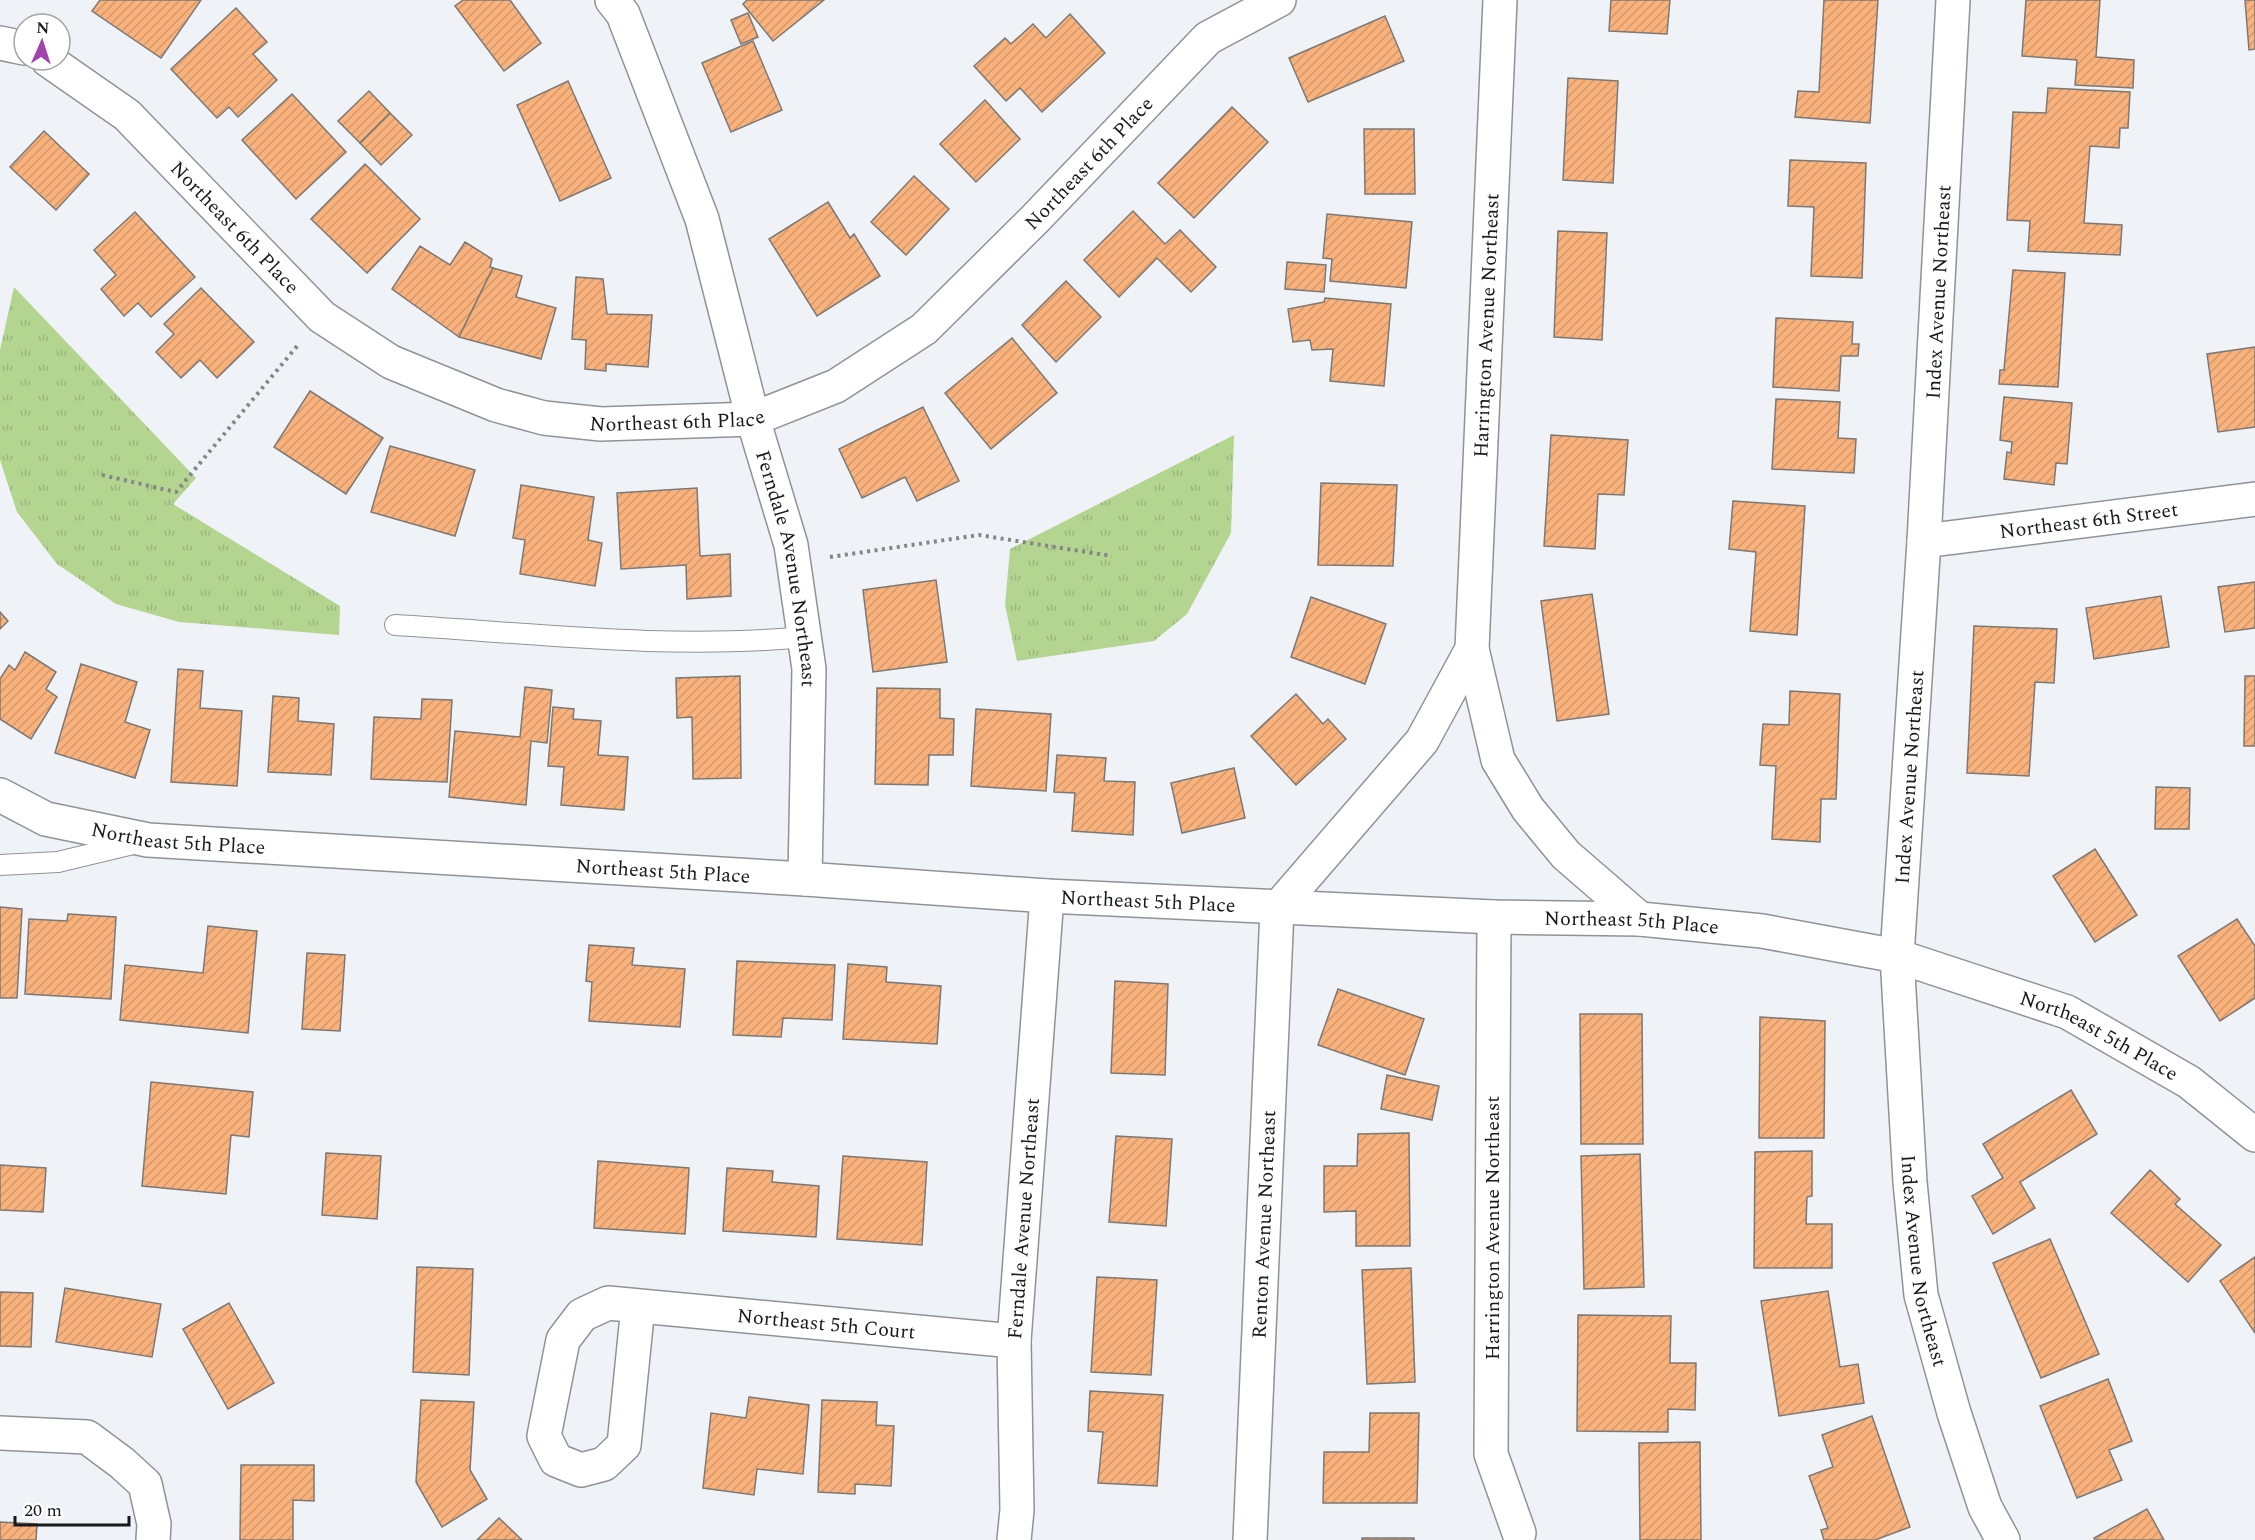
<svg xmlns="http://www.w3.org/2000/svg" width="2255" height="1540" font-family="Spectral,serif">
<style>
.park{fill:url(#park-tufts)}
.building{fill:url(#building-hatch);stroke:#7c7875;stroke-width:1.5}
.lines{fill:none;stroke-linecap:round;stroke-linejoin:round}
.service-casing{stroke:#8f9397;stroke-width:22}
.minor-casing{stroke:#8f9397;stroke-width:36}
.path{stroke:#838688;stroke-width:4;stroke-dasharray:3 4.5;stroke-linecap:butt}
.service{stroke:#fff;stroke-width:20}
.minor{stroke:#fff;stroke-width:33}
.labels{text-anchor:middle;stroke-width:6;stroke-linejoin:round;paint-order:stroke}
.street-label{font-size:20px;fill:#18191a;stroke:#fff}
</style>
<defs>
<pattern id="park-tufts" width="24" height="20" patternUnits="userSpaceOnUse" patternTransform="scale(1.5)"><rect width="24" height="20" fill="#b3d590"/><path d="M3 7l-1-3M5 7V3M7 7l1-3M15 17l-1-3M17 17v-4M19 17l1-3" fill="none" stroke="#99b67c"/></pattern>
<pattern id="building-hatch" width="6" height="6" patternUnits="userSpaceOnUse" patternTransform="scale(1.5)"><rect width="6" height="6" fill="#fab27c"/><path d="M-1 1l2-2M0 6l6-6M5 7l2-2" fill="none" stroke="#d6986b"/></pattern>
</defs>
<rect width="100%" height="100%" fill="#eff3f7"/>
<g class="park">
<polygon points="14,287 196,478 173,504 340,606 339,635 179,622 116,604 57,564 17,512 0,460 0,350"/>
<polygon points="1234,435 1231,533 1187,614 1154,641 1017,661 1005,605 1010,549"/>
</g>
<g class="building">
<polygon points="100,0 201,0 161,58 92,11"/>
<polygon points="463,0 510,0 541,43 504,71 455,6"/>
<polygon points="747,0 824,0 773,41 743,4"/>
<polygon points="1611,0 1670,0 1667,34 1609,31"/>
<polygon points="1824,0 1878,0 1870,123 1795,117 1798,91 1819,92"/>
<polygon points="2026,0 2100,0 2096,57 2134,60 2133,88 2075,85 2077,60 2022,56"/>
<polygon points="2245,0 2255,0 2255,49 2249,50"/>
<polygon points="236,8 267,42 253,54 277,80 238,117 229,107 217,118 171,69"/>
<polygon points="748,13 758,37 741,44 731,20"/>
<polygon points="1070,14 1105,53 1042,112 1020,88 1006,101 974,66 1005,38 1011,44 1033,24 1046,38"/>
<polygon points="1385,16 1404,61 1308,102 1289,58"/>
<polygon points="753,41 782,110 731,132 702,63"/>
<polygon points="1568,78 1618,81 1613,183 1563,180"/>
<polygon points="568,81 611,178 560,201 517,105"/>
<polygon points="2048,88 2130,92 2128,128 2120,128 2119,148 2090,146 2084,223 2122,225 2120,255 2028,251 2030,221 2007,220 2013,112 2046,113"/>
<polygon points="369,91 390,113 360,143 338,121"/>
<polygon points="292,94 346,152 296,199 242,140"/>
<polygon points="985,100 1020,139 976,182 940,144"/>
<polygon points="1232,107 1268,142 1194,218 1158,183"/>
<polygon points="390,113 412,135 381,165 360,143"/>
<polygon points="1364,129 1414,129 1415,194 1365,194"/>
<polygon points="44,131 89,174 56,210 10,167"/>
<polygon points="1790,160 1866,163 1862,278 1811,276 1814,207 1788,206"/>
<polygon points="365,164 420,219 367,273 311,219"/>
<polygon points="914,176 949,209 906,255 871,222"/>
<polygon points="828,202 850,238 854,234 880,276 817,316 769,239"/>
<polygon points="1133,211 1165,244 1180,230 1216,267 1191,292 1157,258 1119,297 1084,260"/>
<polygon points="135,212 195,277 151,317 138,303 124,316 101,289 116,275 94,250"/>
<polygon points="1327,214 1412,222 1406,288 1330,281 1332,259 1323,258"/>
<polygon points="1558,231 1607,233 1602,340 1554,337"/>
<polygon points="465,242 492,259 490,267 493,268 459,337 392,289 420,246 450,265"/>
<polygon points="1287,262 1326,265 1324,292 1285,289"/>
<polygon points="493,268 522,276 516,297 556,308 541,359 459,337"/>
<polygon points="2013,270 2065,273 2058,387 1999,384 2000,370 2004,370"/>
<polygon points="576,277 603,279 607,314 652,315 648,367 606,364 606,371 585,369 586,340 572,339"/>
<polygon points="1066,281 1101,317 1056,362 1022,325"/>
<polygon points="201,288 254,342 217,378 200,360 181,378 156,352 174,334 164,324"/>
<polygon points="1325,298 1391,304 1384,386 1330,381 1333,349 1312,350 1310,340 1293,342 1288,309 1324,302"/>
<polygon points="1776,318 1853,322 1852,344 1859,344 1858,356 1841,356 1839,391 1773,387"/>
<polygon points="1012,338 1057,393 991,449 945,393"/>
<polygon points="2255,347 2255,427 2218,432 2207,354"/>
<polygon points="310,391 383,438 346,494 274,447"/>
<polygon points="2004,397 2072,403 2067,464 2056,463 2054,485 2004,479 2007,452 2011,453 2012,442 2000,440"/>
<polygon points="1776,399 1840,402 1838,438 1856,439 1854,473 1772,469"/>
<polygon points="923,407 959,481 917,501 905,477 862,498 839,449"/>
<polygon points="1551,435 1628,440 1624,495 1598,494 1595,549 1544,546"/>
<polygon points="390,446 475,470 455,536 371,512"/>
<polygon points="1321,483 1397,485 1393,566 1318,565"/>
<polygon points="521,485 594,497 588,540 602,543 595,586 520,574 525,540 513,538"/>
<polygon points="697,488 700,556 730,554 731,596 687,599 686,565 621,569 617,493"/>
<polygon points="1733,501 1805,506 1797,635 1750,631 1756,552 1729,549"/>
<polygon points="936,580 947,662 873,672 863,590"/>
<polygon points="2255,582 2255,628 2225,632 2218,587"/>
<polygon points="1592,594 1609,714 1557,721 1541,601"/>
<polygon points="2161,596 2169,647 2094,659 2086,608"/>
<polygon points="1311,597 1386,624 1365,684 1291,657"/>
<polygon points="0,612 8,621 0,629"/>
<polygon points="1974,626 2057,629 2054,683 2035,682 2029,776 1967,773"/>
<polygon points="25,652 56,672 46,689 57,697 31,739 0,719 0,679 9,665 15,670"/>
<polygon points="81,664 137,682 125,722 150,730 135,778 55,753"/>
<polygon points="178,669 203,671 200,708 242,711 237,786 171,782"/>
<polygon points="740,676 741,778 693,779 692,717 677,718 676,678"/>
<polygon points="2245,676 2255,676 2255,746 2244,746"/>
<polygon points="525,687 552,690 547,743 531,741 526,805 449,797 455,731 520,737"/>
<polygon points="877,688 940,689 940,718 954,719 953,755 929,755 928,785 875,784"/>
<polygon points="1790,691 1840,694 1836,799 1821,799 1820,842 1772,839 1776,766 1760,765 1763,724 1789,725"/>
<polygon points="1296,694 1323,724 1328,719 1346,739 1296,785 1251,736"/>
<polygon points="273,696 299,698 298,721 334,724 331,775 268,772"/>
<polygon points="422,699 452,700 447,782 371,779 374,717 421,719"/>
<polygon points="553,707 574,709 573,719 601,721 598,755 628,757 624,810 561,805 564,767 548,766"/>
<polygon points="976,709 1051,714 1046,791 971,786"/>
<polygon points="1057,755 1106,758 1104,781 1135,782 1133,835 1072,831 1075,793 1054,792"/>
<polygon points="1234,768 1245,818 1182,833 1171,783"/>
<polygon points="2156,787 2190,788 2189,829 2155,829"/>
<polygon points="2095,849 2137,915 2095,942 2053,876"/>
<polygon points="0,907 22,909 17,998 0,998"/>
<polygon points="68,914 116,917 111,999 25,994 29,919 67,921"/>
<polygon points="2237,919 2255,946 2255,998 2220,1021 2178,956"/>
<polygon points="208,926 257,931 248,1033 120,1020 125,965 203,973"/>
<polygon points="589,945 634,948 632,965 685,969 680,1027 589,1021 592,982 586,981"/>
<polygon points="307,953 345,955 340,1031 302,1029"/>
<polygon points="737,961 835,965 832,1020 783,1018 781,1037 733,1035"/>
<polygon points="848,964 887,967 886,982 941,986 937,1044 843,1039"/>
<polygon points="1115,981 1168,984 1165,1075 1111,1073"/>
<polygon points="1338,989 1424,1019 1405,1075 1318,1045"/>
<polygon points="1580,1014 1642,1014 1643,1144 1581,1144"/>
<polygon points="1760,1017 1825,1021 1824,1138 1759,1138"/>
<polygon points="1387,1075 1439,1086 1432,1120 1381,1109"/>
<polygon points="151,1082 253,1092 249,1137 231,1135 226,1194 142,1186"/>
<polygon points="2071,1090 2097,1134 2020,1182 2035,1208 1993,1234 1972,1196 2003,1178 1983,1144"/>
<polygon points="1409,1133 1410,1246 1356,1246 1356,1211 1324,1212 1324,1166 1357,1166 1358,1134"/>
<polygon points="1116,1136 1172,1139 1166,1226 1109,1222"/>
<polygon points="1812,1151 1812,1196 1807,1197 1806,1224 1832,1224 1832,1268 1754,1268 1755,1152"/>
<polygon points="326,1153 381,1156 377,1219 322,1215"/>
<polygon points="1640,1154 1644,1287 1584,1289 1581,1156"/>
<polygon points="843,1156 927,1162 922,1245 837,1239"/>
<polygon points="598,1161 689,1168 685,1234 594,1228"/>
<polygon points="0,1165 46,1168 43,1212 0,1210"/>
<polygon points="727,1168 773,1171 772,1182 819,1186 816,1237 723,1231"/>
<polygon points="2150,1170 2180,1199 2175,1204 2221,1245 2188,1282 2111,1213"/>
<polygon points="2050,1239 2099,1354 2041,1378 1993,1263"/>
<polygon points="2255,1257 2255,1333 2220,1281"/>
<polygon points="417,1267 473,1269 469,1375 413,1372"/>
<polygon points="1411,1268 1415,1382 1367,1384 1362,1270"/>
<polygon points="1097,1277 1157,1280 1151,1375 1091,1372"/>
<polygon points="65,1288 161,1304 152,1357 56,1342"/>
<polygon points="1828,1291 1840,1367 1858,1364 1864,1403 1779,1416 1761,1301"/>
<polygon points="0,1292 33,1293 31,1347 0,1346"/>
<polygon points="229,1303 274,1383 228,1409 183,1329"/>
<polygon points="1578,1315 1671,1316 1670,1363 1696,1363 1695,1410 1668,1409 1668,1432 1577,1431"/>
<polygon points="2108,1379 2132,1441 2109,1450 2122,1480 2077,1498 2040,1406"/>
<polygon points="1090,1391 1163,1395 1157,1486 1098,1483 1103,1432 1088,1431"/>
<polygon points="749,1397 809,1405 803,1474 757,1469 754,1495 703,1488 711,1413 746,1418"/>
<polygon points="421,1400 474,1402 470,1470 487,1499 442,1527 416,1482"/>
<polygon points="822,1400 877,1402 876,1425 894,1426 891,1486 855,1484 855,1494 818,1492"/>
<polygon points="1370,1413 1419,1413 1417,1503 1323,1503 1324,1452 1369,1452"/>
<polygon points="1872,1416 1910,1527 1875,1540 1824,1540 1821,1530 1828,1528 1809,1476 1833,1467 1822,1435"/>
<polygon points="1700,1442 1701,1540 1640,1540 1639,1443"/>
<polygon points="241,1465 314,1465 314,1501 293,1500 293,1540 240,1540"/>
<polygon points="2147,1509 2164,1540 2095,1540 2094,1538"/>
<polygon points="499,1518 522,1540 477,1540"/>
<polygon points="0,1522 37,1524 36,1540 0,1540"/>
<rect x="1362" y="1538" width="52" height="2"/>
</g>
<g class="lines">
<defs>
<g id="service">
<path d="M 395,625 C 531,633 669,650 805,637"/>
<polyline points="0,865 58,862 137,843"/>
</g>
<g id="minor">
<path id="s1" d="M 612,0 L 623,14 L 702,219 L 753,419 L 791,545 L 809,669 L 805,879"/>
<path id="s2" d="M 1953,0 L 1924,541 L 1897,956 L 1910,1182 L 1921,1295 L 1954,1413 L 1985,1507 L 2003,1540"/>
<polyline points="0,43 24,48"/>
<path id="s3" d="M 48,60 L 127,115 L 322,317 L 391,362 L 496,405 L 544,418 L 601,424 L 753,419 L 836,386 L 924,329 L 1035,219 L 1208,38 L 1279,0"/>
<path id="s4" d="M 1924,541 L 2255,499"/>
<polyline points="1472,649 1498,760 1528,809 1566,855 1640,919"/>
<path id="s5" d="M 0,795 L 46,819 L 148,840 L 805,879 L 1047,896 L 1494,917 L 1640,919 L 1762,931 L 1897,956 L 2067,1012 L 2189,1082 L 2255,1135"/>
<polyline points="1494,917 1491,1454 1519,1533"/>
<path id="s6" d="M 638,1306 L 624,1445 L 604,1464 L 581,1470 L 556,1460 L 544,1436 L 563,1340 L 582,1315 L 608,1303 L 1014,1341"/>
<polyline points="0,1433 87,1437 122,1463 145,1484 154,1524 153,1540"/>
<path id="s7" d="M 1014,1540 L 1017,1510 L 1014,1341 L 1047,896"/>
<path id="s8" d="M 1250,1540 L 1277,909 L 1422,741 L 1472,649 L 1500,0"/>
</g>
</defs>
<use href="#service" class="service-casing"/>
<use href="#minor" class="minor-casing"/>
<g class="path">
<polyline points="102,475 176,492 298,345"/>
<polyline points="830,557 979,535 1112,556"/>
</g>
<use href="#service" class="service"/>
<use href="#minor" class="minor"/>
</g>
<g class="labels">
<g class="street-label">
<text dy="7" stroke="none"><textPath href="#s3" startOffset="1260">Northeast 6th Place</textPath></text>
<text dy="7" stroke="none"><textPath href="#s3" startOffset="252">Northeast 6th Place</textPath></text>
<text transform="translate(1938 292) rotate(-87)" y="7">Index Avenue Northeast</text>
<text dy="7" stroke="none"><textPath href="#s8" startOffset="1282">Harrington Avenue Northeast</textPath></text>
<text dy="7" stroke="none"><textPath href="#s3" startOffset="756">Northeast 6th Place</textPath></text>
<text dy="7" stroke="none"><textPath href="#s4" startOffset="166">Northeast 6th Street</textPath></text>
<text dy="7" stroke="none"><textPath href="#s1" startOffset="598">Ferndale Avenue Northeast</textPath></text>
<text transform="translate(1909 777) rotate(-86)" y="7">Index Avenue Northeast</text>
<text dy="7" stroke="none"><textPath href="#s5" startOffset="186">Northeast 5th Place</textPath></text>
<text dy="7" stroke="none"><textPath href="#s5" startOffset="672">Northeast 5th Place</textPath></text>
<text dy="7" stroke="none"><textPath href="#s5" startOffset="1158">Northeast 5th Place</textPath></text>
<text dy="7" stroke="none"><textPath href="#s5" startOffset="1642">Northeast 5th Place</textPath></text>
<text dy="7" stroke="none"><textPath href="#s5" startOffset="2128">Northeast 5th Place</textPath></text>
<text dy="7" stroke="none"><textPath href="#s7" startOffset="322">Ferndale Avenue Northeast</textPath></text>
<text dy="7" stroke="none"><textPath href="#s8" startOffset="316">Renton Avenue Northeast</textPath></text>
<text transform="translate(1492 1228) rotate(-90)" y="7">Harrington Avenue Northeast</text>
<text dy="7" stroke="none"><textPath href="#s2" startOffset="1264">Index Avenue Northeast</textPath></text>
<text dy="7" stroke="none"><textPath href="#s6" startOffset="622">Northeast 5th Court</textPath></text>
</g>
</g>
<g transform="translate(42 42) rotate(3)"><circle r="28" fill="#ffffff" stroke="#a3a3a3" stroke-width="1.5"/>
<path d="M0-4.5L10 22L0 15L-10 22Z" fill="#a244ad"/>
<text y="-9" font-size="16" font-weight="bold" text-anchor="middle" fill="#18191a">N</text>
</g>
<path d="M15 1516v9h114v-9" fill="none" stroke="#18191a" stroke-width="3"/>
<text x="24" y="1516" font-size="18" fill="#18191a" stroke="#ffffff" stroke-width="4.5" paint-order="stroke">20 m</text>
</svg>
